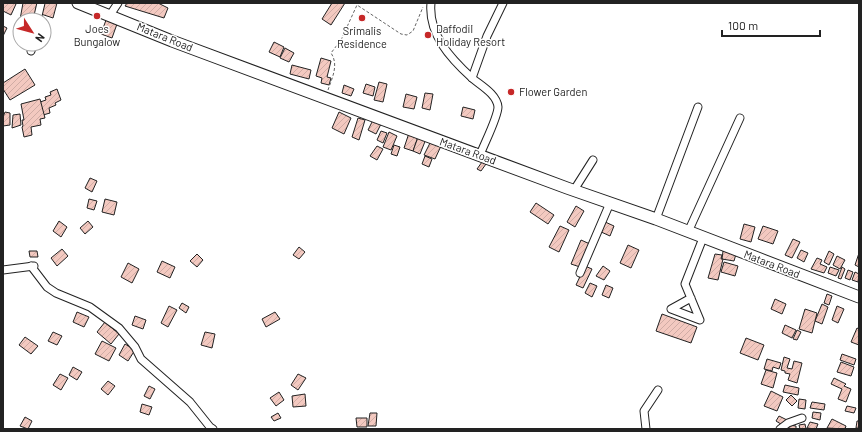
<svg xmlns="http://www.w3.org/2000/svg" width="862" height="432" font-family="Barlow,sans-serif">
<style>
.building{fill:url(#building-hatch);stroke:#222}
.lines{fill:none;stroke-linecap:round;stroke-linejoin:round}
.minor-casing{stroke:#222;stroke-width:9}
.highway-casing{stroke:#222;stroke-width:13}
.path{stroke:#646464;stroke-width:1;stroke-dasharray:3 2;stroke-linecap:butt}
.minor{stroke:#fff;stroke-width:7}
.highway{stroke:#fff;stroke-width:11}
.poi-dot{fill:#c62828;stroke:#fff;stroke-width:1.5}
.labels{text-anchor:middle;stroke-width:3;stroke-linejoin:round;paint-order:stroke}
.poi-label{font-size:11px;fill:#222;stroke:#fff}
.street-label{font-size:11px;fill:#222;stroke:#fff}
</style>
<defs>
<pattern id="building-hatch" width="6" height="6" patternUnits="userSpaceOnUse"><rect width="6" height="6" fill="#f3c9c0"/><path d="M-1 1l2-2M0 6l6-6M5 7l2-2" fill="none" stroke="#d0aca5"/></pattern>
</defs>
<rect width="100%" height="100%" fill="#fff"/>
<g class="building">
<polygon points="3,3 13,3 16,4 11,15 3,11"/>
<polygon points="23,3 37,3 34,20 20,20 20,25 19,25"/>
<polygon points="45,3 57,3 53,18 41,14"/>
<polygon points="127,3 158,3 168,8 164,18 125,6"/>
<polygon points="332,3 345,3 331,25 322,19"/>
<polygon points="106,20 117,24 112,38 101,34"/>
<polygon points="3,26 7,28 3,36"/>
<polygon points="274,42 284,47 280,57 269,52"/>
<polygon points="285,48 294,53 289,62 280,58"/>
<polygon points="321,58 331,61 327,77 331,78 329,85 321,83 322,78 316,76"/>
<polygon points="292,65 311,70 309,79 290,74"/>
<polygon points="25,69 35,85 10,100 3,89 3,83"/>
<polygon points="379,82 387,84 383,102 374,100"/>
<polygon points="366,84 375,87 373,96 363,93"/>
<polygon points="344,85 354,89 351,96 342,93"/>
<polygon points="57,89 61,100 55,103 56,105 49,108 50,113 43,115 40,102 46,100 45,97 51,95 50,92"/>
<polygon points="425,93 433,94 430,110 422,108"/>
<polygon points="406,94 417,97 414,109 403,107"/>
<polygon points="40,99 45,118 40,119 41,125 31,127 32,135 24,137 22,127 23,126 22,120 24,120 21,104"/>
<polygon points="463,107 475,110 473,119 461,116"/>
<polygon points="5,112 10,113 10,125 3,126 3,117"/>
<polygon points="339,112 351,118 344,134 332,128"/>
<polygon points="20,114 21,125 12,128 13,115"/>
<polygon points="358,118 365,120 359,140 352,137"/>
<polygon points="373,120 381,124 376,134 368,130"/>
<polygon points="381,131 387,133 383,143 377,140"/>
<polygon points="389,132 397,136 391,150 383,147"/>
<polygon points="409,133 418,137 413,151 404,148"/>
<polygon points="418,137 426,139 420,154 413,151"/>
<polygon points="431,141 441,146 435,159 424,155"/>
<polygon points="394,145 400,147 397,156 391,154"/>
<polygon points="377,146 383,149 377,160 370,156"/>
<polygon points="425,156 432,159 429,167 422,164"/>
<polygon points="482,162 486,164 481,171 477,169"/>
<polygon points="90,178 97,181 92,192 85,188"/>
<polygon points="89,199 97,201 94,210 87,208"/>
<polygon points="105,199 117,202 114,215 102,212"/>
<polygon points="536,203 554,215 548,224 530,212"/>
<polygon points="576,206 584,211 575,227 567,222"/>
<polygon points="59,221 67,227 61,237 53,231"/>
<polygon points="88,221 93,227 85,234 80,228"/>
<polygon points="603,221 614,226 610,236 599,231"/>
<polygon points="744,224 755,227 751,242 740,239"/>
<polygon points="560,226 569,230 559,252 549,247"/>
<polygon points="763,226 778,231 773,244 758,239"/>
<polygon points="793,239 800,242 792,258 785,255"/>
<polygon points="581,240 590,244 580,267 571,264"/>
<polygon points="628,245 639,250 631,268 620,263"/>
<polygon points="299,247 305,252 299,259 293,255"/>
<polygon points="62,249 68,256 57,266 51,258"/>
<polygon points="801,250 808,253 804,262 797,258"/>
<polygon points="29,251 37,251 38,257 30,257"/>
<polygon points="723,251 736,254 734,261 722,259"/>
<polygon points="829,251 834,254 829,265 824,262"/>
<polygon points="859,253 859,267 855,265"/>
<polygon points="197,254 203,260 197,267 190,261"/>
<polygon points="715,254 722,255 721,259 723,259 718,280 708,278"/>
<polygon points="837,256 845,260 840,269 833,265"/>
<polygon points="817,258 822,260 820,264 827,267 824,273 811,269"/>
<polygon points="162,261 175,267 170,278 157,272"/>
<polygon points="724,262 738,266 735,276 721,272"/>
<polygon points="128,263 139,269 132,283 121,277"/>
<polygon points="585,266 592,269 583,288 576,285"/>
<polygon points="603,266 610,271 604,280 596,276"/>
<polygon points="830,267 839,270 836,276 828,273"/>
<polygon points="842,267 845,269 841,279 838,278"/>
<polygon points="848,270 853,272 850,280 845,278"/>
<polygon points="855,272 859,274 858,282 852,280"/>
<polygon points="590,283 597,286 592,297 585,293"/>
<polygon points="606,285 613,288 609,298 602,295"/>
<polygon points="827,294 832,296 829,305 824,303"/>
<polygon points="775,299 786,304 782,314 771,309"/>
<polygon points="182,303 189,307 186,313 179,308"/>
<polygon points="822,304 828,307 822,324 815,321"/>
<polygon points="169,306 177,310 168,327 161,323"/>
<polygon points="837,306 844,309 838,323 832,320"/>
<polygon points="805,309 817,313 812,333 799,329"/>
<polygon points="77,312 89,317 84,327 73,322"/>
<polygon points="275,312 280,319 266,327 262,319"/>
<polygon points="662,314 697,327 691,343 656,331"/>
<polygon points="135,316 146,320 143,329 132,325"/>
<polygon points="105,322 119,334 111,344 97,332"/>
<polygon points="785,325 796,330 792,338 782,333"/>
<polygon points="857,328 859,329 859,345 851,342"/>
<polygon points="797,330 801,332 797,340 793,339"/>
<polygon points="53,332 62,336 57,345 48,341"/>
<polygon points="205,332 215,334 212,348 201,345"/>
<polygon points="25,337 38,346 31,354 19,345"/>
<polygon points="746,338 764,345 758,360 740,353"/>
<polygon points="102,341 116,348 109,361 95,354"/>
<polygon points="125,344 135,350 128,361 119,355"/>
<polygon points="842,354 856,359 854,365 840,360"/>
<polygon points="784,357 790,359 787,368 792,369 794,361 802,363 797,383 788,380 790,374 785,373 785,371 781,370"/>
<polygon points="767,359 781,363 779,369 773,367 772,371 764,369"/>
<polygon points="841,362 854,367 851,376 837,372"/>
<polygon points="73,367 82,372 77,380 69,375"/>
<polygon points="766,370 777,373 773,388 761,384"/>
<polygon points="60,374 68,378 61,390 53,385"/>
<polygon points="298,374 306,378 298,390 291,385"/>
<polygon points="834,378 846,384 844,386 851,389 846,402 838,399 842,389 831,384"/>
<polygon points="108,381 115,386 108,395 101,389"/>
<polygon points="785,385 799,388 798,395 783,392"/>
<polygon points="149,386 155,389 150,399 144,396"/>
<polygon points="771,391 783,397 777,411 764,406"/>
<polygon points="279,392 284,400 276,406 270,398"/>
<polygon points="305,394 306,406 293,407 292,396"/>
<polygon points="791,395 797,401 792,406 786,400"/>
<polygon points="799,399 806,400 805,409 798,408"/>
<polygon points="812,402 825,404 824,410 810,408"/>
<polygon points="142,404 152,407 149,415 140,412"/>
<polygon points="847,406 856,408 854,413 845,411"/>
<polygon points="813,412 821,413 820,420 812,418"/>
<polygon points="278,413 281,418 274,421 271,417"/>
<polygon points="370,413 377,413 376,426 368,426"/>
<polygon points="779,416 787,420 784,426 776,421"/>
<polygon points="25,417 32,421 28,429 20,426"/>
<polygon points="356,418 367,418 367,427 357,427"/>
<polygon points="832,419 846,426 845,429 827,428"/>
<polygon points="857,421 859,421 859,428 856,428"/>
<polygon points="810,422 818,424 816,429 807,428"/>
<polygon points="805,424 806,429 800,429 799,425"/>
<polygon points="789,425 796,426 796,429 789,429"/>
</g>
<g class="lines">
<defs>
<g id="minor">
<path d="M 431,3 C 428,34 450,58 472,78 C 480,85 497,94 498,107 C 498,117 484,144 480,155"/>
<polyline points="110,15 118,3"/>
<polyline points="37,20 41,3"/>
<polyline points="31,51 33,44"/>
<polyline points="472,78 487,36 503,3"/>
<polyline points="574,190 593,160"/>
<polyline points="656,219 698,107"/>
<polyline points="688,232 740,118"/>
<polyline points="31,266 47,287 56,293 90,307 119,328 135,347 141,359 190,402 210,427 213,429"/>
<polyline points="3,270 34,266"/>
<polyline points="580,273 610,203"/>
<polyline points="691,298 671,309 700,320 685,284 703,238"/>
<polyline points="646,429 644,411 658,390"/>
<polyline points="780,429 788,423 802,418"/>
</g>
<polyline id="highway" points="78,3 172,41 567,188 656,219 859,297"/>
</defs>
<use href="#minor" class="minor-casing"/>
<use href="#highway" class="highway-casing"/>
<path class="path" d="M 328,90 C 332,78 339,65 331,53 L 341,40 L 357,5 L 401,34 L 407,35 L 413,31 L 423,7"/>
<use href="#minor" class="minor"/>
<use href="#highway" class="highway"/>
</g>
<g class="poi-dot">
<circle cx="97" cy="16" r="4"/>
<circle cx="362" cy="18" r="4"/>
<circle cx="428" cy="35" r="4"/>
<circle cx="511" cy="92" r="4"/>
</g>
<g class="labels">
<g class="poi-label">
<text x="97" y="33">Joes<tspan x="97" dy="13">Bungalow</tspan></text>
<text x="436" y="33" text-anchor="start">Daffodil<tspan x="436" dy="13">Holiday Resort</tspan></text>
<text x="362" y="35">Srimalis<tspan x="362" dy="13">Residence</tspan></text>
<text x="519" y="96" text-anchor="start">Flower Garden</text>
</g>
<g class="street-label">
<text transform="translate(165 37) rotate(22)" y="4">Matara Road</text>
<text transform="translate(468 151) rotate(20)" y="4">Matara Road</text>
<text transform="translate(772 264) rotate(21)" y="4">Matara Road</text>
</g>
</g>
<rect width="862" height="432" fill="none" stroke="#222222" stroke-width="8"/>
<g transform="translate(32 32) rotate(126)"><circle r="19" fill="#ffffff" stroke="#a7a7a7"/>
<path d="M0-3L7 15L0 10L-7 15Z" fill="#c62828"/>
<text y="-6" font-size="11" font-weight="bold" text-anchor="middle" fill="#222222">N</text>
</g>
<path d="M722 30v6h98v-6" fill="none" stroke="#222222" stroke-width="2"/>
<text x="728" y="30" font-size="12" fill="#222222" stroke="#ffffff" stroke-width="3" paint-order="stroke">100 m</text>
</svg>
